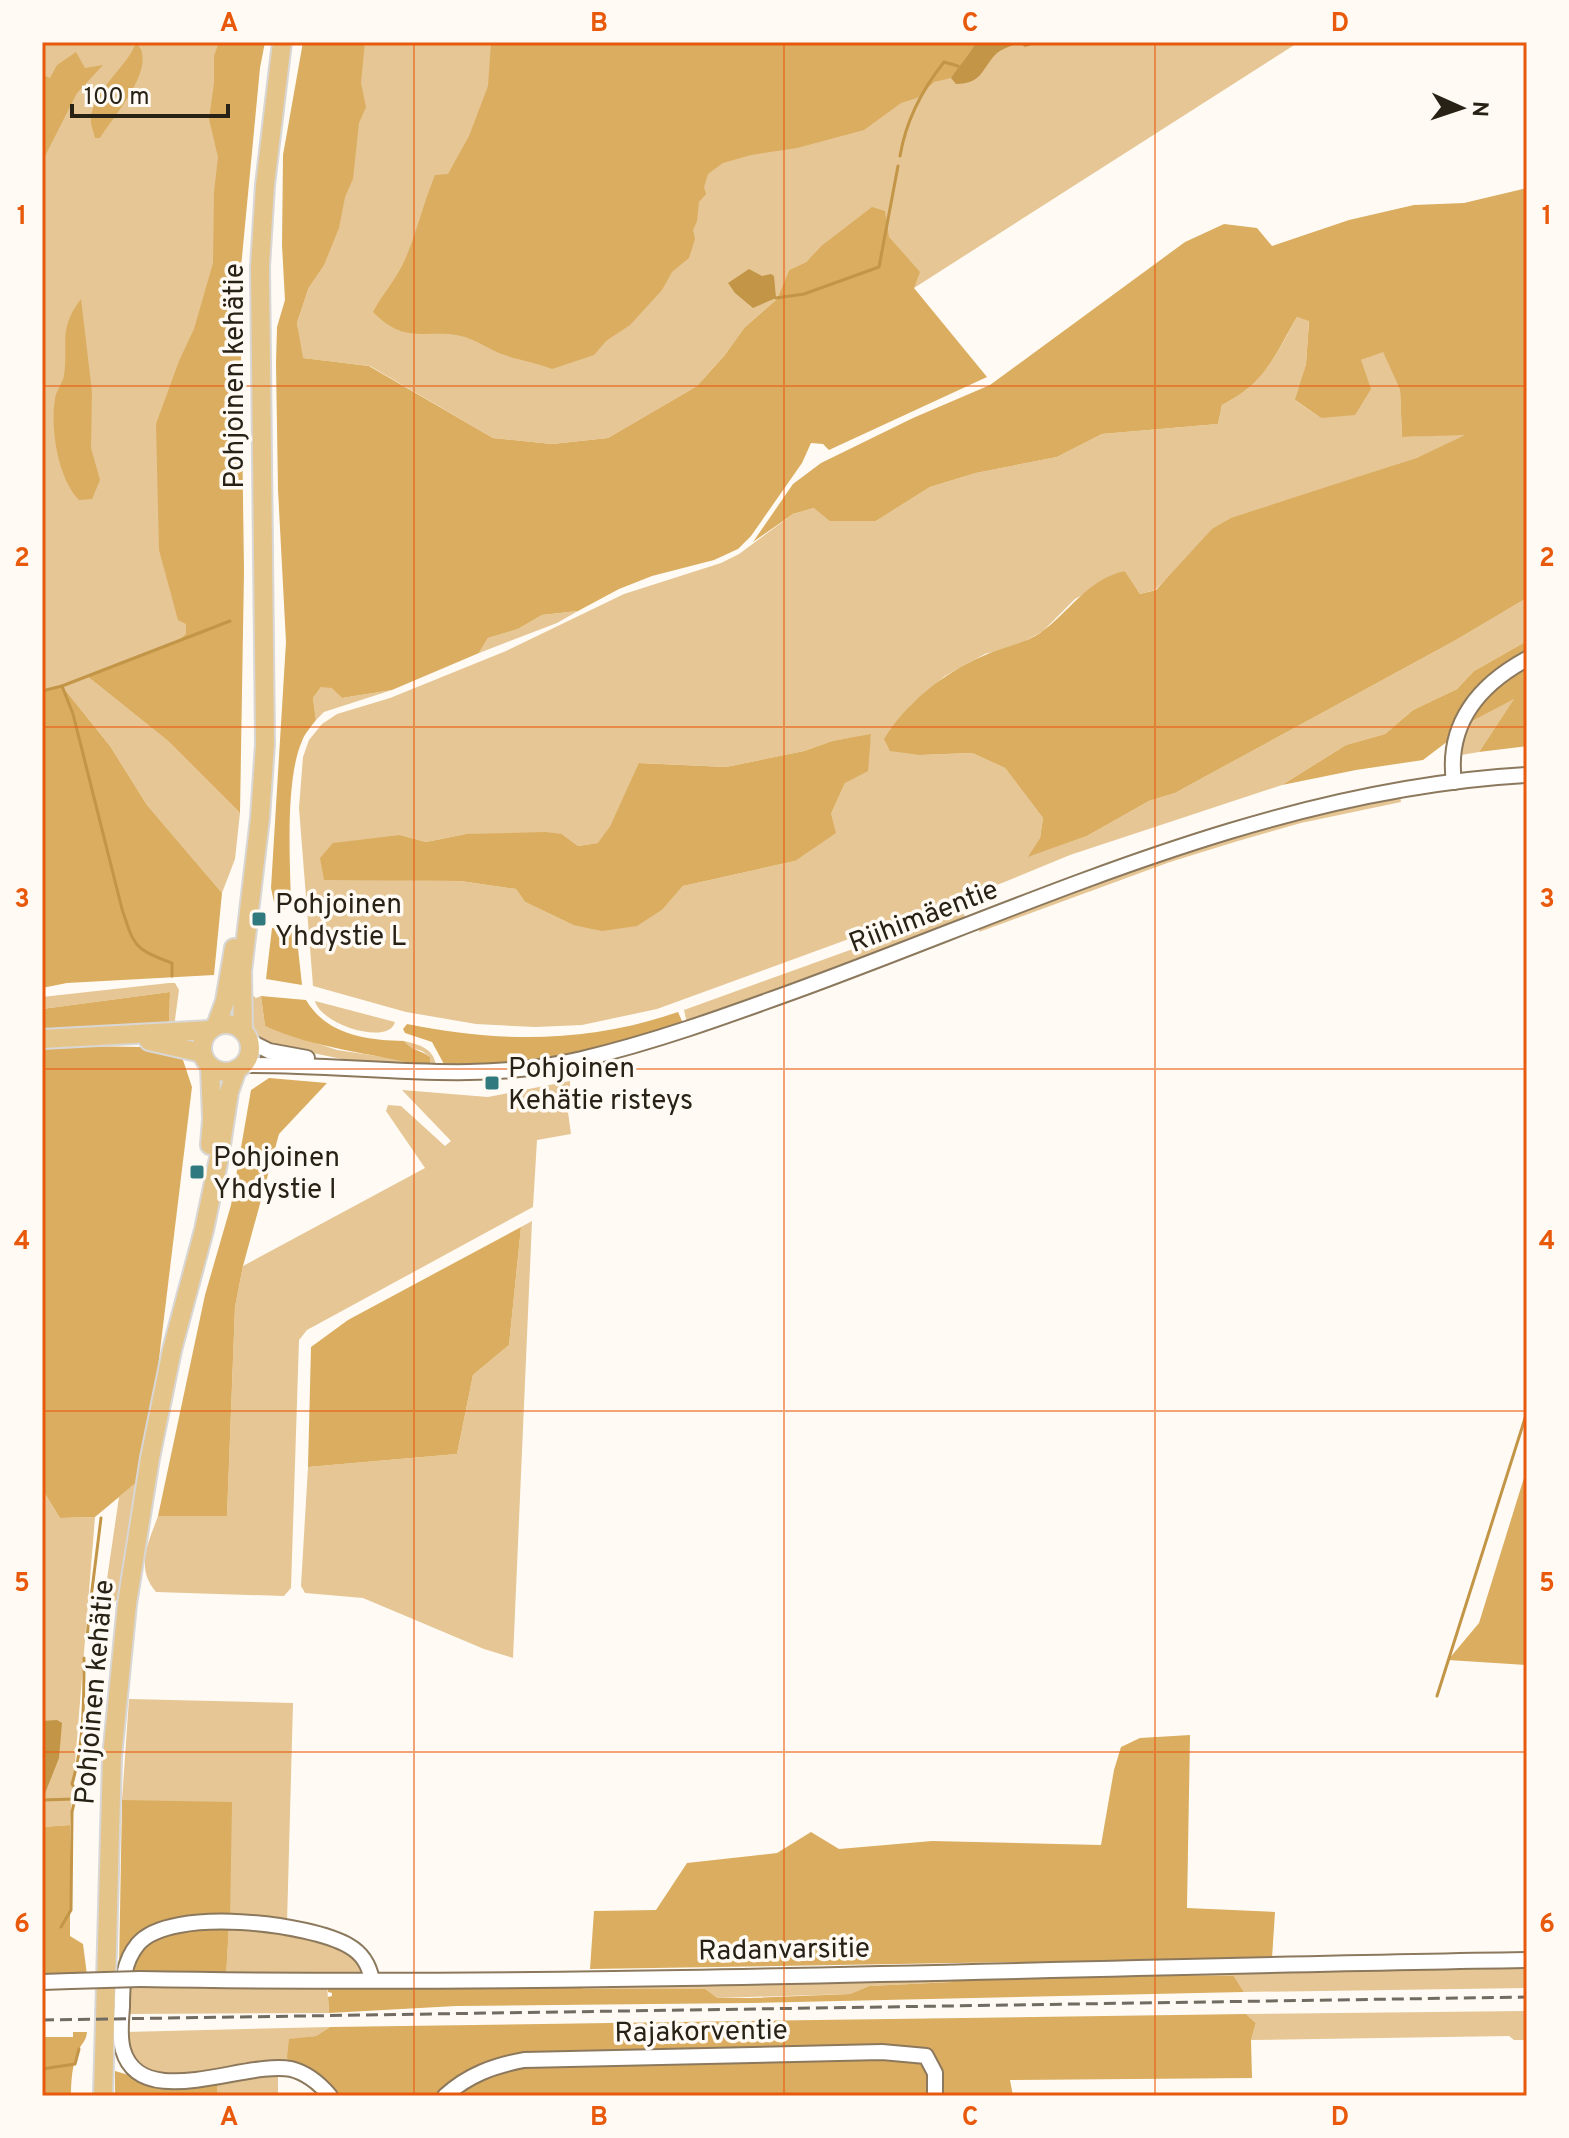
<svg xmlns="http://www.w3.org/2000/svg" width="1569" height="2138" font-family="Overpass,sans-serif">
<style>
.green{fill:#e6c695;fill-rule:evenodd}
.forest{fill:#dbad60}
.water{fill:#c39547}
.lines{fill:none;stroke-linecap:round;stroke-linejoin:round}
.stream{stroke:#c39547;stroke-width:3}
.minor-casing{stroke:#8c795d;stroke-width:18}
.major-casing{stroke:#d8d7d5;stroke-width:22}
.minor{stroke:#fff;stroke-width:14}
.major{stroke:#e5c48a;stroke-width:18}
.rail{stroke:#716b61;stroke-width:3;stroke-dasharray:12 6;stroke-linecap:butt}
.minor-bridge-casing{stroke:#8c795d;stroke-width:18;stroke-linecap:butt}
.minor-bridge{stroke:#fff;stroke-width:14}
.grid{fill:none;stroke:#e8590c;stroke-width:2;stroke-opacity:0.55}
.poi-dot{fill:#30797e;stroke:#fffbf4;stroke-width:3}
.labels{text-anchor:middle;stroke-width:7;stroke-linejoin:round;paint-order:stroke}
.street-label{font-size:28px;fill:#282116;stroke:#fffbf4}
.poi-label{font-size:28px;fill:#282116;stroke:#fffbf4;text-anchor:start}
.neatline{fill:none;stroke:#e8590c;stroke-width:3}
.grid-label{font-size:26px;text-anchor:middle;font-weight:bold;fill:#e8590c}
</style>
<rect width="100%" height="100%" fill="#fffbf4"/>
<g class="green">
<polygon points="42,42 242,42 191,636 87,676 168,741 240,813 235,859 222,893 147,805 110,746 62,686 42,691"/>
<polygon points="336,42 1299,42 914,288 820,247 806,262 789,270 777,299 744,328 724,356 697,386 608,438 552,444 493,438 370,366 302,358 297,323 309,287"/>
<path d="M 1297,317 L 1309,320 L 1306,364 L 1296,401 L 1321,418 L 1361,360 L 1383,351 L 1400,390 L 1402,437 L 1468,434 L 1416,458 L 1272,506 L 1178,568 L 1155,590 L 1140,594 L 1125,571 L 1075,599 L 1043,631 L 1018,645 L 985,654 L 945,676 L 910,706 L 920,755 L 972,753 L 1005,768 L 1043,818 L 1040,838 L 1030,856 L 1087,836 L 1149,801 L 1175,793 L 1456,640 L 1527,598 L 1527,641 L 1474,671 L 1457,689 L 1413,710 L 1385,734 L 1346,745 L 1282,785 L 1070,855 L 1002,883 L 657,1009 L 582,1025 L 535,1027 L 476,1024 L 406,1012 L 313,986 L 299,808 L 303,757 L 309,740 L 322,724 L 337,714 L 390,698 L 506,651 L 624,594 L 721,563 L 739,554 L 793,514 L 814,508 L 876,521 L 930,487 L 976,473 L 1057,457 L 1102,434 L 1218,424 L 1222,405 C 1264,384 1275,356 1297,317 ZM 871,735 L 870,741 L 845,783 L 831,814 L 795,861 L 683,886 L 663,909 L 573,925 L 525,902 L 516,889 L 460,881 L 324,879 L 400,835 L 426,842 L 466,834 L 562,834 L 578,846 L 599,843 L 610,826 L 640,763 L 726,767 L 804,751 L 832,741 Z"/>
<polygon points="578,611 557,623 479,653 488,638 518,629 542,615"/>
<polygon points="321,687 332,687 342,698 392,690 324,712 316,720 313,698"/>
<polygon points="1515,698 1479,752 1455,756 1465,725"/>
<path d="M 1400,796 L 1401,802 L 1301,823 L 1238,841 L 1170,862 L 979,932 L 980,928 C 1118,877 1255,823 1400,796 Z"/>
<polygon points="961,910 966,918 964,921 687,1023 684,1010"/>
<polygon points="169,983 175,983 179,990 174,1027 169,1027 170,992 42,1009 42,997"/>
<path d="M 251,994 L 256,998 L 261,996 L 265,1026 L 337,1050 L 430,1064 L 430,1057 L 422,1051 L 408,1047 L 404,1041 C 420,1045 433,1048 436,1065 L 433,1068 L 357,1062 L 268,1044 C 248,1034 251,1014 251,994 Z"/>
<path d="M 315,1001 L 395,1022 C 389,1046 321,1025 315,1001 Z"/>
<path d="M 570,1081 L 570,1090 L 566,1097 L 571,1134 L 537,1140 L 533,1207 L 307,1330 L 299,1340 L 291,1588 L 284,1596 L 156,1592 C 135,1567 148,1544 158,1516 L 227,1516 L 235,1307 L 243,1266 L 425,1168 L 386,1111 L 388,1105 L 401,1106 L 445,1146 L 451,1141 L 402,1090 L 488,1097 Z"/>
<polygon points="532,1221 513,1658 484,1649 363,1598 305,1593 301,1586 308,1467 457,1454 473,1375 509,1345 521,1227"/>
<polygon points="137,1482 118,1599 114,1602 104,1600 119,1497"/>
<polygon points="42,1489 60,1518 95,1517 70,1825 42,1827"/>
<polygon points="129,1699 293,1703 287,1923 230,1919 122,1800"/>
<polygon points="229,1925 309,1934 361,1959 364,1974 226,1978"/>
<polygon points="1527,1962 1527,1988 1244,1992 1234,1976 1139,1976 1097,1971"/>
<polygon points="960,1974 952,1982 869,1986 850,1994 717,1998 585,1989 564,1981"/>
<polygon points="327,1984 329,2013 124,2014 126,1985"/>
<polygon points="1527,2011 1527,2040 1514,2040 1509,2036 1251,2040 1256,2023 1246,2014"/>
<polygon points="330,2027 316,2036 289,2040 293,2066 193,2075 142,2071 128,2053 125,2032"/>
<polygon points="278,2071 278,2096 217,2096 217,2079"/>
</g>
<g class="forest">
<path d="M 136,42 C 138,46 142,49 142,53 C 148,78 113,117 100,138 L 95,138 C 94,132 90,124 91,119 C 92,91 130,64 136,42 Z"/>
<polygon points="219,42 265,42 260,68 240,278 244,571 240,813 168,741 87,676 177,642 186,634 186,624 178,620 159,550 156,424 179,361 194,329 213,263 214,192 218,157 209,119 214,83 214,56"/>
<path d="M 303,42 L 365,42 L 361,83 L 366,107 L 359,123 L 353,179 L 345,197 L 339,228 L 324,265 L 309,287 L 297,323 L 303,358 L 369,366 L 493,438 L 552,444 L 608,438 L 697,386 L 724,356 L 744,328 L 777,299 L 789,270 L 806,262 L 820,247 L 872,207 L 885,211 L 889,237 L 920,272 L 914,288 L 987,377 L 829,450 L 823,444 L 811,443 L 802,463 L 751,536 L 738,549 L 714,560 L 652,576 L 619,589 L 578,611 L 542,615 L 518,629 L 488,638 L 479,653 L 392,690 L 342,698 L 332,688 L 321,687 L 313,698 L 316,720 C 311,727 305,733 302,741 C 285,780 290,860 291,903 L 283,910 L 274,902 L 271,888 L 286,642 L 278,490 L 276,363 L 277,327 L 285,300 L 282,245 L 283,155 Z"/>
<path d="M 491,42 L 976,42 C 969,56 959,65 951,78 L 934,82 L 917,98 L 901,103 L 864,130 L 797,148 L 751,155 L 723,163 L 708,174 L 704,187 L 706,194 L 699,202 L 697,221 L 693,230 L 695,239 L 689,258 L 672,272 L 662,290 L 630,325 L 606,341 L 594,355 L 552,369 C 535,362 516,360 499,353 C 488,348 477,341 465,337 C 428,327 407,347 373,312 C 382,295 394,282 403,264 C 416,236 423,204 435,175 L 448,174 L 469,136 L 488,86 Z"/>
<polygon points="76,52 85,68 103,65 77,93 42,162 42,77 43,75 50,78 57,65"/>
<path d="M 1527,188 L 1527,598 L 1456,640 L 1175,793 L 1149,801 L 1087,836 L 1028,857 L 1040,838 L 1043,818 L 1005,768 L 972,753 L 920,755 L 890,751 L 884,739 C 907,702 944,673 983,656 C 1002,647 1022,645 1040,633 C 1069,613 1087,579 1125,571 L 1140,594 L 1156,590 L 1212,529 L 1231,518 L 1416,458 L 1465,435 L 1402,437 L 1400,390 L 1383,352 L 1361,360 L 1371,389 L 1355,415 L 1321,418 L 1295,400 L 1306,364 L 1309,321 L 1297,317 C 1274,356 1266,383 1222,405 L 1218,424 L 1102,434 L 1057,457 L 976,473 L 930,487 L 876,521 L 830,521 L 814,508 L 793,514 L 753,542 L 793,484 L 821,463 L 913,418 L 990,385 L 1185,242 L 1224,224 L 1257,228 L 1272,246 L 1349,220 L 1414,205 L 1464,203 Z"/>
<path d="M 81,299 L 92,392 L 91,448 L 100,480 L 92,499 L 79,500 C 58,479 50,428 55,399 C 56,391 62,384 64,376 C 69,342 57,331 81,299 Z"/>
<polygon points="1527,641 1527,654 1519,659 1452,738 1423,760 1356,770 1282,785 1346,745 1385,734 1413,710 1457,689 1474,671"/>
<path d="M 1527,666 L 1527,746 L 1479,752 L 1514,699 L 1465,725 C 1484,694 1494,684 1527,666 Z"/>
<polygon points="62,686 110,746 147,805 222,893 214,975 67,983 42,988 42,692"/>
<polygon points="871,734 868,771 845,783 831,814 836,833 795,861 683,886 663,909 637,926 602,931 573,925 525,902 516,889 460,881 324,880 320,858 333,843 400,835 426,842 466,834 545,832 562,834 578,846 598,843 610,826 639,763 726,767 804,751 832,741"/>
<polygon points="288,927 297,939 302,985 266,979 272,928"/>
<polygon points="170,992 169,1027 42,1031 42,1009"/>
<path d="M 261,996 L 306,1000 C 327,1035 366,1040 404,1041 C 410,1050 421,1050 430,1057 L 430,1064 L 424,1066 C 371,1053 316,1049 265,1026 Z"/>
<path d="M 678,1012 L 682,1021 L 678,1026 L 590,1051 L 531,1063 L 445,1066 L 432,1042 L 405,1033 L 403,1029 L 407,1024 C 499,1043 589,1043 678,1012 Z"/>
<polygon points="79,1046 141,1047 182,1057 192,1087 155,1392 137,1482 95,1517 60,1518 42,1489 42,1049"/>
<polygon points="269,1078 327,1083 279,1134 243,1266 235,1307 227,1516 158,1516 205,1295 231,1205 251,1090"/>
<polygon points="521,1227 509,1345 473,1375 457,1454 308,1467 311,1347 348,1320"/>
<polygon points="1527,1468 1527,1665 1448,1660 1479,1623"/>
<polygon points="1190,1735 1187,1908 1275,1912 1272,1958 590,1969 594,1911 656,1910 687,1863 777,1853 811,1832 839,1849 932,1841 1101,1845 1114,1770 1121,1747 1140,1738"/>
<path d="M 122,1800 L 232,1802 L 230,1919 C 207,1921 161,1918 143,1931 C 131,1940 126,1955 119,1968 Z"/>
<polygon points="70,1825 70,1936 83,1944 87,1975 42,1979 42,1827"/>
<polygon points="229,1925 226,1978 127,1974 128,1966 154,1934"/>
<polygon points="1097,1971 1139,1976 1234,1976 1244,1992 750,2003 456,2006 329,2013 328,1997 332,1996 332,1993 328,1992 327,1984 564,1981 585,1989 705,1989 717,1998 750,1998 850,1994 869,1986 952,1982 960,1974"/>
<polygon points="1246,2014 1256,2023 1251,2040 1252,2078 1010,2080 1013,2096 937,2096 926,2051 486,2064 459,2076 437,2096 334,2096 293,2066 287,2058 289,2039 316,2036 330,2027"/>
<path d="M 73,2032 L 87,2032 C 86,2042 82,2042 79,2050 C 72,2063 71,2082 71,2096 L 42,2096 L 42,2037 L 73,2037 Z"/>
<polygon points="914,2056 928,2063 930,2096 452,2096 465,2084 523,2064"/>
<polygon points="115,2071 139,2078 217,2079 217,2096 115,2096"/>
</g>
<g class="water">
<path d="M 976,42 L 1042,42 L 1025,47 L 1019,43 C 1011,46 1001,49 995,55 C 980,72 982,83 956,84 L 951,78 C 959,65 969,56 976,42 Z"/>
<polygon points="749,269 762,276 771,274 774,276 776,298 753,308 735,293 728,283"/>
<polygon points="57,1720 62,1723 59,1758 42,1801 42,1721"/>
</g>
<g class="lines">
<g class="stream">
<path d="M 900,156 C 906,120 921,91 944,62 L 958,66"/>
<polyline points="776,298 804,294 879,267 898,166"/>
<polyline points="62,686 230,621"/>
<path d="M 42,691 L 62,686 L 73,714 L 122,909 C 134,946 134,949 172,963 L 172,976"/>
<polyline points="91,1598 101,1518"/>
<polyline points="87,1639 89,1615"/>
<polyline points="1437,1696 1527,1412"/>
<path d="M 76,1798 L 78,1793 L 72,1784 C 84,1745 84,1699 84,1658"/>
<polyline points="42,1800 75,1799 72,1812 71,1910 61,1927"/>
<polyline points="42,2069 75,2064 79,2049"/>
</g>
<defs>
<g id="minor">
<path d="M 1454,782 C 1446,724 1479,685 1527,659"/>
<polyline points="249,1041 269,1051 307,1058"/>
<path d="M 242,1065 C 356,1063 469,1086 582,1059 C 654,1042 723,1017 792,992 C 1031,905 1269,789 1527,775"/>
<path d="M 140,1979 C 602,1987 1065,1967 1527,1960"/>
<polyline points="42,1982 71,1981"/>
<path d="M 330,2096 C 320,2084 307,2073 291,2069 C 246,2060 141,2113 123,2050 C 119,2036 121,2021 122,2007 C 122,1984 123,1962 138,1944 C 170,1906 310,1923 349,1946 C 363,1954 369,1965 372,1980"/>
<path d="M 445,2096 C 468,2075 493,2066 524,2060 L 882,2052 L 926,2056 L 935,2073 L 935,2096"/>
</g>
<g id="major">
<circle cx="226" cy="1048" r="24"/>
<polyline points="216,1026 225,1001 234,948"/>
<polyline points="243,1031 242,971 260,818 265,744 260,267 265,185 282,42"/>
<polyline points="42,1039 210,1030"/>
<polyline points="149,1041 202,1053"/>
<polyline points="210,1145 212,1119 210,1066"/>
<polyline points="103,2096 112,1757 127,1604 150,1458 172,1350 204,1230 219,1158 229,1092 237,1069"/>
</g>
</defs>
<use href="#minor" class="minor-casing"/>
<use href="#major" class="major-casing"/>
<use href="#minor" class="minor"/>
<use href="#major" class="major"/>
<polyline class="rail" points="42,2020 1527,1997"/>
<defs>
<polyline id="minor-bridge" points="71,1981 140,1979"/>
</defs>
<use href="#minor-bridge" class="minor-bridge-casing"/>
<use href="#minor-bridge" class="minor-bridge"/>
</g>
<path class="grid" d="M 414,42 L 414,2096M 784,42 L 784,2096M 1155,42 L 1155,2096M 42,386 L 1527,386M 42,727 L 1527,727M 42,1069 L 1527,1069M 42,1411 L 1527,1411M 42,1752 L 1527,1752"/>
<g class="poi-dot">
<rect x="251" y="911" width="16" height="16" rx="4"/>
<rect x="484" y="1075" width="16" height="16" rx="4"/>
<rect x="189" y="1164" width="16" height="16" rx="4"/>
</g>
<g class="labels">
<g class="street-label">
<text transform="translate(233 376) rotate(-90)" y="10">Pohjoinen kehätie</text>
<text transform="translate(923 915) rotate(-21)" y="10">Riihimäentie</text>
<text transform="translate(93 1692) rotate(-85)" y="10">Pohjoinen kehätie</text>
<text transform="translate(784 1948) rotate(-1)" y="10">Radanvarsitie</text>
<text transform="translate(701 2030) rotate(-1)" y="10">Rajakorventie</text>
</g>
<g class="poi-label">
<text x="275" y="913">Pohjoinen<tspan x="275" dy="32">Yhdystie L</tspan></text>
<text x="508" y="1077">Pohjoinen<tspan x="508" dy="32">Kehätie risteys</tspan></text>
<text x="213" y="1166">Pohjoinen<tspan x="213" dy="32">Yhdystie I</tspan></text>
</g>
</g>
<rect width="1569" height="2138" fill="none" stroke="#fffbf4" stroke-width="88"/>
<g transform="translate(1461 108) rotate(93)" stroke="#fffbf4" stroke-width="6" paint-order="stroke">
<path d="M0-6L14 30L0 20L-14 30Z" fill="#282116"/>
<text y="-12" font-size="22" font-weight="bold" text-anchor="middle" fill="#282116">N</text>
</g>
<path d="M72 104v12h156v-12" fill="none" stroke="#282116" stroke-width="4"/>
<text x="84" y="104" font-size="24" fill="#282116" stroke="#fffbf4" stroke-width="6" paint-order="stroke">100 m</text>
<rect x="44" y="44" width="1481" height="2050" class="neatline"/>
<g class="grid-label">
<text x="229" y="31">A</text>
<text x="599" y="31">B</text>
<text x="970" y="31">C</text>
<text x="1340" y="31">D</text>
<text x="22" y="224">1</text>
<text x="1547" y="224">1</text>
<text x="22" y="566">2</text>
<text x="1547" y="566">2</text>
<text x="22" y="907">3</text>
<text x="1547" y="907">3</text>
<text x="22" y="1249">4</text>
<text x="1547" y="1249">4</text>
<text x="22" y="1591">5</text>
<text x="1547" y="1591">5</text>
<text x="22" y="1932">6</text>
<text x="1547" y="1932">6</text>
<text x="229" y="2125">A</text>
<text x="599" y="2125">B</text>
<text x="970" y="2125">C</text>
<text x="1340" y="2125">D</text>
</g>
</svg>
